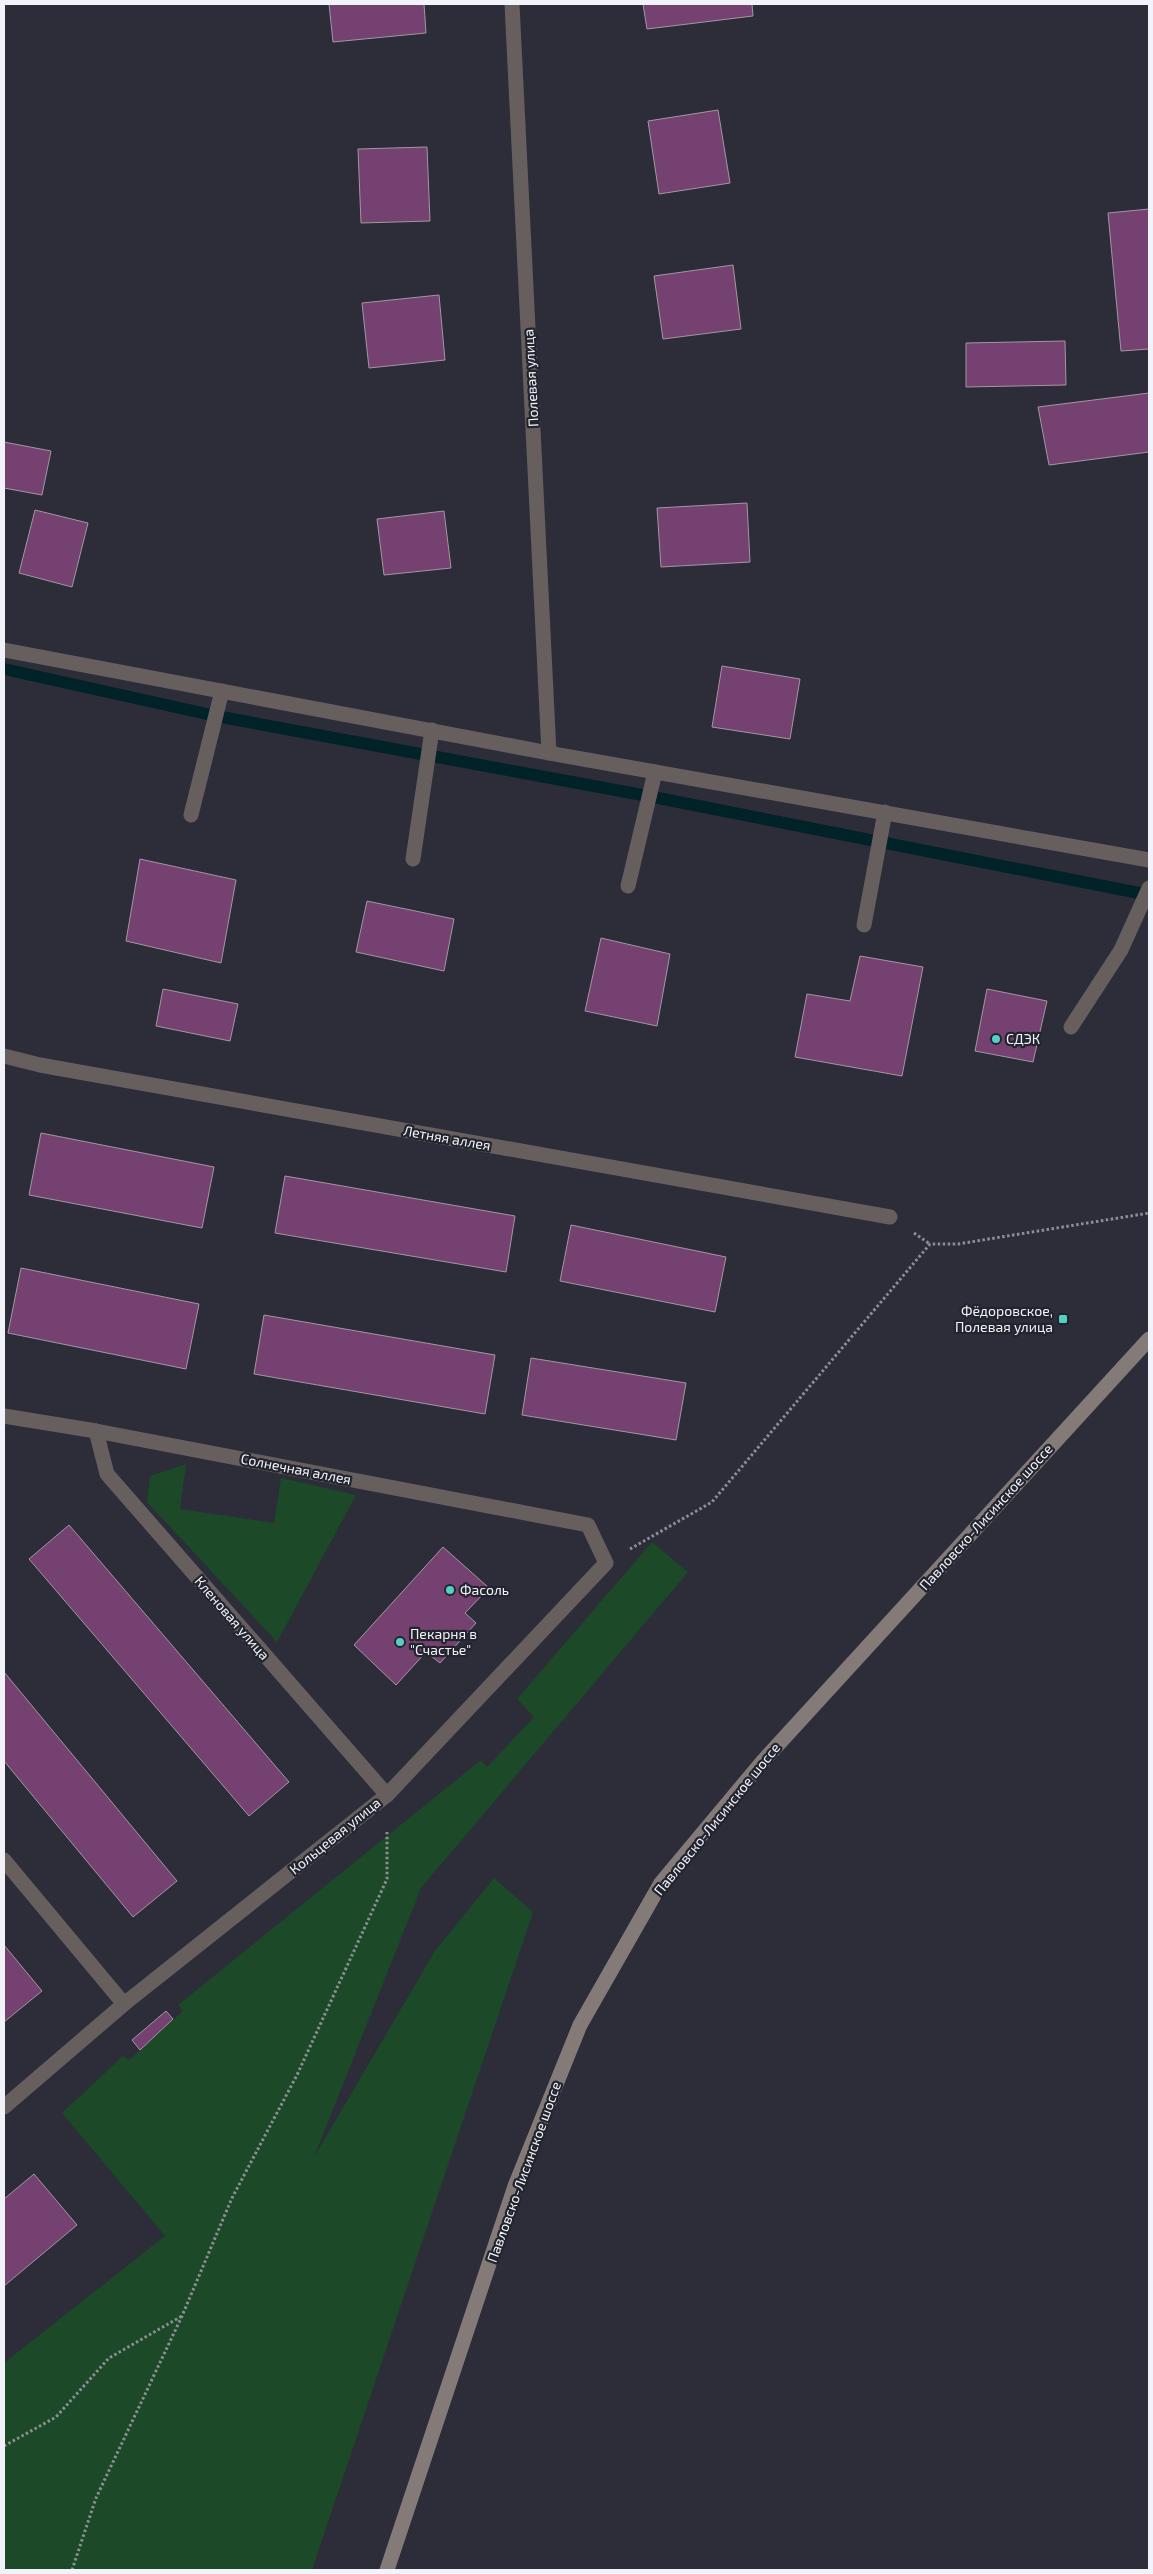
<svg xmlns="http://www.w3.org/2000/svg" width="1153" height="2574" font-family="'Exo 2',sans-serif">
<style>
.green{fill:#1c4927}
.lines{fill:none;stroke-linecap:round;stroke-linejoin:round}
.stream{stroke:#012328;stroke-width:12}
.building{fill:#754171;stroke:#a397a1}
.path{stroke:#8d8e97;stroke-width:3;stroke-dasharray:2.5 2.5;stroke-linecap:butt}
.lane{stroke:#665f5e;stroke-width:15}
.street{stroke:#665f5e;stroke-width:15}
.secondary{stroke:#847a78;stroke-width:15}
.poi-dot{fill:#55cec6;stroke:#22242e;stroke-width:2}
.labels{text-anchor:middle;stroke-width:4.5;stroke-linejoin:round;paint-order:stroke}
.street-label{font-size:14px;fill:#f2f3fa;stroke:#22242e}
.poi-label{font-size:14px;fill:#f2f3fa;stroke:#22242e;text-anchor:start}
</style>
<rect width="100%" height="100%" fill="#2c2d38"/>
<g class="green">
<polygon points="186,1464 180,1509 274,1523 281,1478 356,1495 277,1642 147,1502 150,1476"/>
<polygon points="652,1542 688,1572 421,1888 314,2157 435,1951 494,1878 533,1912 312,2570 4,2570 4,2363 165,2236 62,2113 123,2056 129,2060 183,2011 178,2005 481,1760 487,1767 534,1717 517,1699"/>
</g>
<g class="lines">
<polyline class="stream" points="4,669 216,716 653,797 1149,895"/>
</g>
<g class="building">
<polygon points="329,4 424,4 426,33 333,42"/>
<polygon points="643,4 752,4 753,16 647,29"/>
<polygon points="718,110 730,183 659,194 648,121"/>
<polygon points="427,147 430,221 361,223 358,149"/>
<polygon points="1149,209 1149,349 1121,351 1108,213"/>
<polygon points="733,265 741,329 663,339 654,276"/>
<polygon points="439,295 445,360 369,368 362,303"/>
<polygon points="1065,341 1066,385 966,387 966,343"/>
<polygon points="1149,393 1149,452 1049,465 1038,407"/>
<polygon points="4,442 51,451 42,495 4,488"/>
<polygon points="747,503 750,562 661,567 657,508"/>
<polygon points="35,510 88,523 72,587 19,573"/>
<polygon points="444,511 451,568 384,575 377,519"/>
<polygon points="722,666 800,679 790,739 712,727"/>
<polygon points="140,859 236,880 221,963 126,941"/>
<polygon points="367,901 454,919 444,971 356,952"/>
<polygon points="601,938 670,954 657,1026 585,1011"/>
<polygon points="860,956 923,967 902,1076 795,1057 807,994 850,1001"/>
<polygon points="163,989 238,1004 230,1041 156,1026"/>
<polygon points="987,989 1047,1001 1033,1062 975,1051"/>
<polygon points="41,1133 214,1167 202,1228 29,1195"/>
<polygon points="285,1176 515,1216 506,1272 275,1233"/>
<polygon points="571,1225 726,1257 715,1312 560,1281"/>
<polygon points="21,1268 199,1304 186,1369 8,1333"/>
<polygon points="264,1315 495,1355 485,1414 254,1374"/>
<polygon points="531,1358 686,1383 676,1440 522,1415"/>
<polygon points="69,1525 289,1782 249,1816 29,1559"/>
<polygon points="443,1547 489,1588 465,1613 476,1623 440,1663 426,1652 396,1685 354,1645"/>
<polygon points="4,1672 177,1881 133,1917 4,1761"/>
<polygon points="4,1945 42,1991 4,2022"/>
<polygon points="166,2011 173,2019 140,2050 132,2040"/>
<polygon points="34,2174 77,2225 4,2286 4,2199"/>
</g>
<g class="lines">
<g class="path">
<polyline points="914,1233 930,1244"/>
<polyline points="630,1549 712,1502 930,1244 958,1244 1149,1213"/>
<polyline points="4,2446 56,2417 109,2358 182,2316"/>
<polyline points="72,2570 96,2498 182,2316 232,2198 297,2075 387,1879 387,1832"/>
</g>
<g class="lane">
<polyline points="191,815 222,691"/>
<polyline points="413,859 432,730"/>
<polyline points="628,886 655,772"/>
<polyline points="864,925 885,812"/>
<polyline points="1071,1027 1121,950 1149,888"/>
</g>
<g class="street">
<polyline points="512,4 549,753"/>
<polyline points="4,650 549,753 1149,860"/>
<polyline points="4,1056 40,1065 890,1217"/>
<polyline points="4,1416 96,1431 588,1525 606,1563 387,1795 124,2004 4,2107"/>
<polyline points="96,1431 107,1474 387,1795"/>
<polyline points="4,1860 124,2004"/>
</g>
<polyline class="secondary" points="387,2570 515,2186 580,2025 661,1883 763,1761 1149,1339"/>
</g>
<g class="poi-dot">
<circle cx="996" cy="1039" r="5"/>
<rect x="1058" y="1314" width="10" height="10" rx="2.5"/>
<circle cx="450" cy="1590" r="5"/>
<circle cx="400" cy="1642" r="5"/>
</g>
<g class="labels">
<g class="street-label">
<text transform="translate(531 378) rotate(-93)" y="5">Полевая улица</text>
<text transform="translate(447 1138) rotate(10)" y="5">Летняя аллея</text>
<text transform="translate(296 1469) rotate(11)" y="5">Солнечная аллея</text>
<text transform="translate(986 1517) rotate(-48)" y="5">Павловско-Лисинское шоссе</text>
<text transform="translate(232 1618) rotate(49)" y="5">Кленовая улица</text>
<text transform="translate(717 1819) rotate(-51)" y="5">Павловско-Лисинское шоссе</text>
<text transform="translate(335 1836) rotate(-39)" y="5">Кольцевая улица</text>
<text transform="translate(524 2172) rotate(-70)" y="5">Павловско-Лисинское шоссе</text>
</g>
<g class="poi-label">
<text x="1006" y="1044">СДЭК</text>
<text x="1053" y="1316" text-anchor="end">Фёдоровское,<tspan x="1053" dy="16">Полевая улица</tspan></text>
<text x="460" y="1595">Фасоль</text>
<text x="410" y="1639">Пекарня в<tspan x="410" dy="16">"Счастье"</tspan></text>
</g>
</g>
<rect width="1153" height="2574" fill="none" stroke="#f2f3fa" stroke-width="10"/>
</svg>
